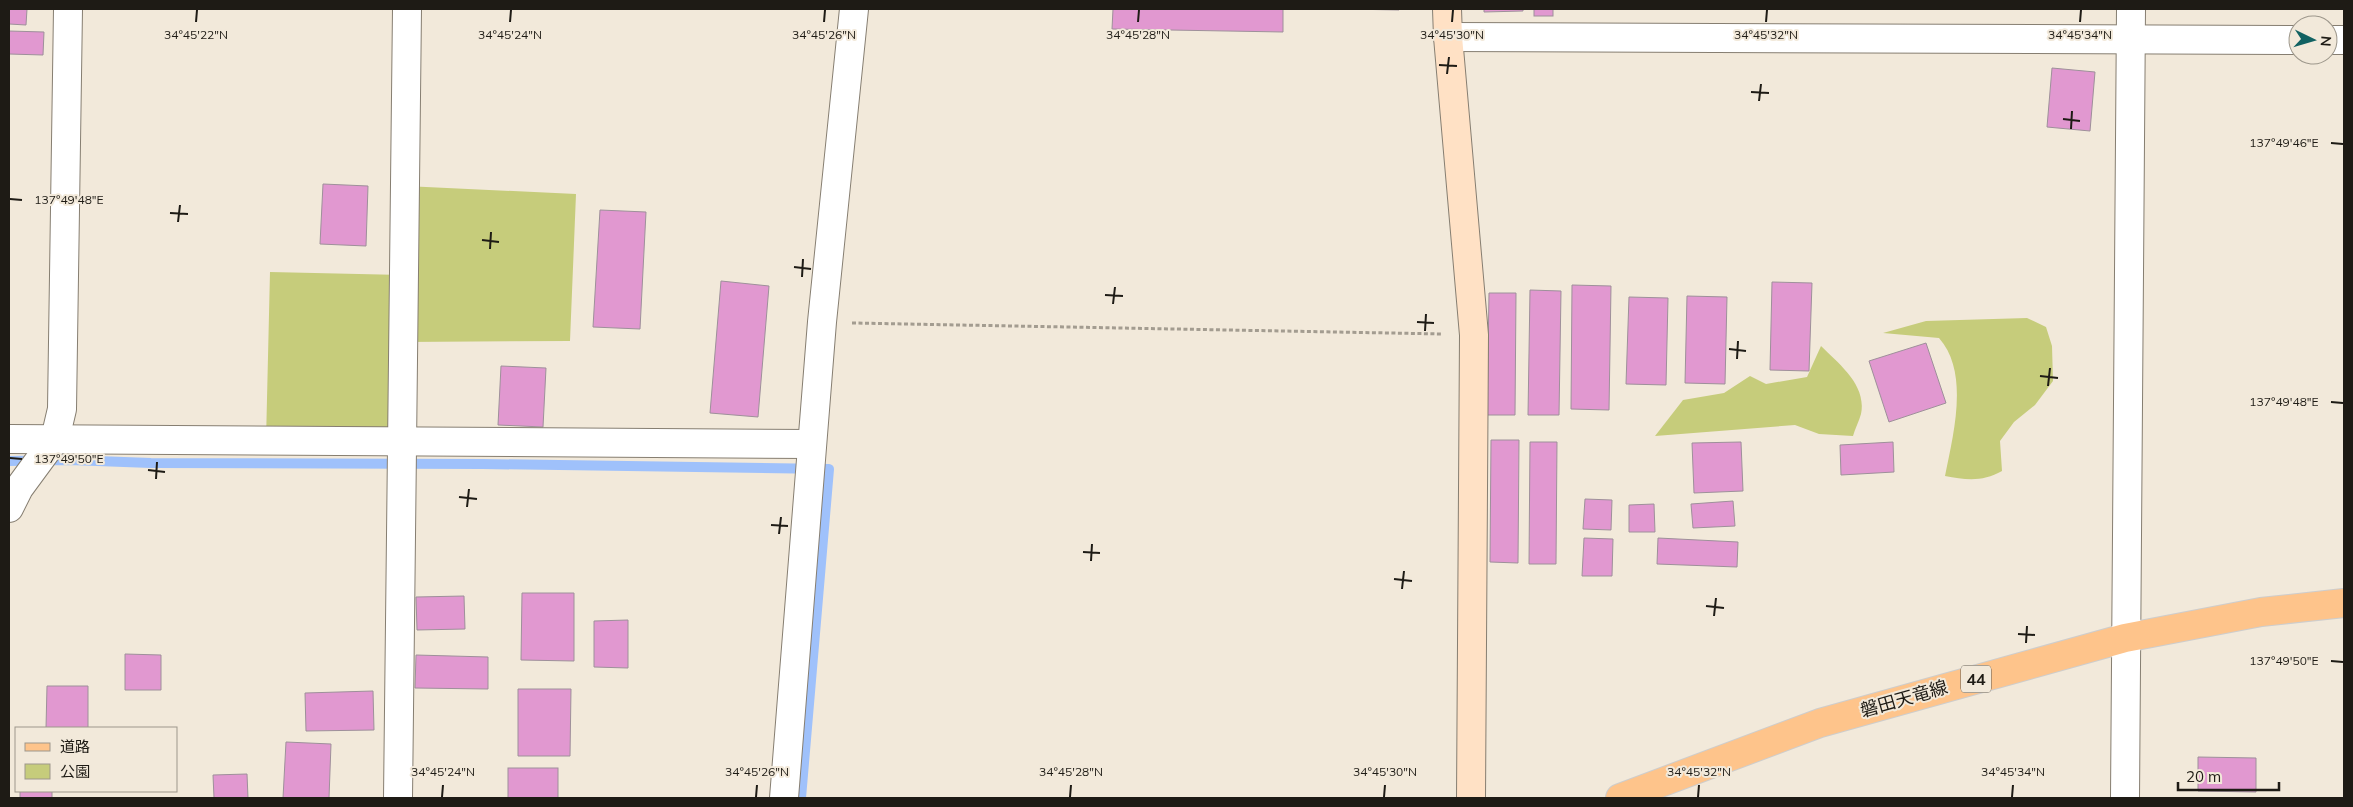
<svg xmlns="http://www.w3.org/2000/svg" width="2353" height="807" font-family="Mulish,'Noto Sans JP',sans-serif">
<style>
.green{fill:#c6cc7b}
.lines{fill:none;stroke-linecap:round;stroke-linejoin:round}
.stream{stroke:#9fc1fb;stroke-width:10}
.building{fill:#e198d0;stroke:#9e909a}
.street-casing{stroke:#867e71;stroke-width:30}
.secondary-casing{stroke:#867e71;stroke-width:30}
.primary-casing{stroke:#cecdcc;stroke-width:30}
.path{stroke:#a39c90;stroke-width:3;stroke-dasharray:4 2.5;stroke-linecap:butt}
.street{stroke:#fff;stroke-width:28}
.secondary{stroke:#ffe1c5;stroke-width:28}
.primary{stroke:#fec48b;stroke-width:28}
.ticks{fill:none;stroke:#1e1b15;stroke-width:2}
.labels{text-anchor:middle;stroke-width:4;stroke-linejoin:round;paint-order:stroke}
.shield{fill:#f2e9da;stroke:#5e5950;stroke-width:1}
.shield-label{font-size:16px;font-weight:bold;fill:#1e1b15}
.street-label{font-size:18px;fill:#1e1b15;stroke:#f2e9da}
.ticks-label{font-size:12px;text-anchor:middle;fill:#1e1b15;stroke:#f2e9da;stroke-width:4;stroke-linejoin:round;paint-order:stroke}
</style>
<rect width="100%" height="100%" fill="#f2e9da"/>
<g class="green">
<polygon points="405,186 576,194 570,341 403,342 402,442 266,441 270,272 403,275"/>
<path d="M 2027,318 L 2046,327 L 2052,346 L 2053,381 L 2035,405 L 2014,422 L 2000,441 L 2002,471 C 1983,482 1966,480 1945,476 C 1953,435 1970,373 1939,338 L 1883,333 L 1926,321 Z"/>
<path d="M 1821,346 C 1839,364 1867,385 1861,414 C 1859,421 1855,429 1853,436 L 1819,434 L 1795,425 L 1655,436 L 1683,400 L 1724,393 L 1750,376 L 1766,384 L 1807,377 Z"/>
</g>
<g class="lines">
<polyline class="stream" points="9,461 70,460 151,463 483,464 829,469 801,798"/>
</g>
<g class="building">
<polygon points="9,9 27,9 26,25 9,24"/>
<polygon points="1113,9 1283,9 1283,32 1112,29"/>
<polygon points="1347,9 1399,9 1399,10"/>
<polygon points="1484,9 1523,9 1523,11 1484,12"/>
<rect x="1534" y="9" width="19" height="7"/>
<polygon points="9,31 44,32 43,55 9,54"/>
<polygon points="2052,68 2095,72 2090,131 2047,127"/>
<polygon points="323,184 368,186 366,246 320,244"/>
<polygon points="600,210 646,212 640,329 593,327"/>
<polygon points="721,281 769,286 758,417 710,413"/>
<polygon points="1772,282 1812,283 1809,371 1770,370"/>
<polygon points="1572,285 1611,286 1609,410 1571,409"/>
<polygon points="1530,290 1561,291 1559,415 1528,415"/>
<polygon points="1489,293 1516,293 1515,415 1487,415"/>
<polygon points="1687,296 1727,297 1725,384 1685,383"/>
<polygon points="1629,297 1668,298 1666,385 1626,384"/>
<polygon points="1926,343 1946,403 1889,422 1869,361"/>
<polygon points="501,366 546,368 543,427 498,425"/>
<polygon points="1491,440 1519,440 1518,563 1490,562"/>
<polygon points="1530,442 1557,442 1556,564 1529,564"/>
<polygon points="1741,442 1743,491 1694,493 1692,443"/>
<polygon points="1893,442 1894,472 1841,475 1840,445"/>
<polygon points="1585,499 1612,500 1611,530 1583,529"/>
<polygon points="1733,501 1735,526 1693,528 1691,504"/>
<polygon points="1654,504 1655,532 1629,532 1629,505"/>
<polygon points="1584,538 1613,539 1612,576 1582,576"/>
<polygon points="1658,538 1738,542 1737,567 1657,564"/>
<polygon points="522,593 574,593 574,661 521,660"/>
<polygon points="464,596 465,629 417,630 416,597"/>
<polygon points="628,620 628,668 594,667 594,621"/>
<polygon points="125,654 161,655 161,690 125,690"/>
<polygon points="416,655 488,657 488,689 415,688"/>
<polygon points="47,686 88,686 88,728 46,728"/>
<polygon points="518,689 571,689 570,756 518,756"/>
<polygon points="373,691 374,730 306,731 305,693"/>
<polygon points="286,742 331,744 329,798 283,798"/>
<polygon points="2198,757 2256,758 2256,792 2198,791"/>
<rect x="508" y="768" width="50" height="30"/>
<polygon points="247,774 248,798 214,798 213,775"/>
<rect x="20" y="791" width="32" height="7"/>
</g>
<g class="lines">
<defs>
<g id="street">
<polyline points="1448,37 2298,40"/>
<polyline points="2328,40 2344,40"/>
<polyline points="9,439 812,444"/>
<polyline points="9,508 19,488 55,439 62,409 68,9"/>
<polyline points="398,798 407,9"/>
<polyline points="784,798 822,322 854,9"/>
<polyline points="2125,798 2131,9"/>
</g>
<polyline id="secondary" points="1447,9 1448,37 1474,335 1471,798"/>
<polyline id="primary" points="1620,798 1820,723 2125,638 2261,612 2344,603"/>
</defs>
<use href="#street" class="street-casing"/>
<use href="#secondary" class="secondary-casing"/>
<use href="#primary" class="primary-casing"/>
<polyline class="path" points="852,323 1443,334"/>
<use href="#street" class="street"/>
<use href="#secondary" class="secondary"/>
<use href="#primary" class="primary"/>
</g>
<path class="ticks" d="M 196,22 L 197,10M 510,22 L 511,10M 824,22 L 825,10M 1138,22 L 1139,10M 1452,22 L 1453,10M 1766,22 L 1767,10M 2080,22 L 2081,10M 1439,65 L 1457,66M 1447,74 L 1449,57M 1751,92 L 1769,93M 1759,101 L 1761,84M 2063,119 L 2080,121M 2071,129 L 2072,111M 2331,143 L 2343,144M 10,199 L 22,200M 170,213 L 188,214M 178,222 L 180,205M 482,240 L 499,242M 490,249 L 491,232M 794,267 L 811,269M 802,277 L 803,259M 1105,295 L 1123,296M 1113,304 L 1115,287M 1417,322 L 1434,323M 1425,331 L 1426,314M 1729,349 L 1746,351M 1737,359 L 1738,341M 2040,376 L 2058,378M 2048,386 L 2050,368M 2331,402 L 2343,403M 10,458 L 22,459M 148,470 L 165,472M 156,479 L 157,462M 459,497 L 477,499M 467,507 L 469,489M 771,525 L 788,526M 779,534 L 781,517M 1083,552 L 1100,553M 1091,561 L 1092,544M 1394,579 L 1412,581M 1402,589 L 1404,571M 1706,606 L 1724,608M 1714,616 L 1716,598M 2018,634 L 2035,635M 2026,643 L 2027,626M 2331,661 L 2343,662M 442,797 L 443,785M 756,797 L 757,785M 1070,797 L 1071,785M 1384,797 L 1385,785M 1698,797 L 1699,785M 2012,797 L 2013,785"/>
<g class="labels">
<rect class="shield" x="1961" y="665.5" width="30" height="27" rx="4"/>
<g class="shield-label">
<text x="1976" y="685">44</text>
</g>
<g class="street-label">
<text transform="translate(1904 699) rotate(-16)" y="6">磐田天竜線</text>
</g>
</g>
<g class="ticks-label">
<text x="196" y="39">34°45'22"N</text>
<text x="510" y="39">34°45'24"N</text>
<text x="824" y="39">34°45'26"N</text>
<text x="1138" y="39">34°45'28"N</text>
<text x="1452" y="39">34°45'30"N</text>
<text x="1766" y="39">34°45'32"N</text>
<text x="2080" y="39">34°45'34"N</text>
<text x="2284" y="147">137°49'46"E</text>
<text x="69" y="204">137°49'48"E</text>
<text x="2284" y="406">137°49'48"E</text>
<text x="69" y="463">137°49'50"E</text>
<text x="2284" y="665">137°49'50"E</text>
<text x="443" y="776">34°45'24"N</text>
<text x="757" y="776">34°45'26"N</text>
<text x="1071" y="776">34°45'28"N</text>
<text x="1385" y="776">34°45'30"N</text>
<text x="1699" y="776">34°45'32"N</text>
<text x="2013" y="776">34°45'34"N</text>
</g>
<rect width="2353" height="807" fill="none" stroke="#1e1b15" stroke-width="20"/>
<rect x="15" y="727" width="162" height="65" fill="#f2e9da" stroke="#9d978b"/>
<rect x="25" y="743" width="25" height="8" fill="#fec48b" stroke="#9d978b"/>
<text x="60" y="752" font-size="15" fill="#1e1b15">道路</text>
<rect x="25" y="764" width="25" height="15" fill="#c6cc7b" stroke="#9d978b"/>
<text x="60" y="777" font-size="15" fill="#1e1b15">公園</text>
<g transform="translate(2313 40) rotate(95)"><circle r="24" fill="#f2e9da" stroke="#9d978b"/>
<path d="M0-4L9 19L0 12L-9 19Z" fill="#126262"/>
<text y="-8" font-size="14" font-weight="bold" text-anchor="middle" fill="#1e1b15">N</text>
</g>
<path d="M2178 782v8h101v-8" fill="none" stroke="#1e1b15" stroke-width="2.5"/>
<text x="2186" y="782" font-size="15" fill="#1e1b15" stroke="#f2e9da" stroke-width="4" paint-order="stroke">20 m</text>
</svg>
